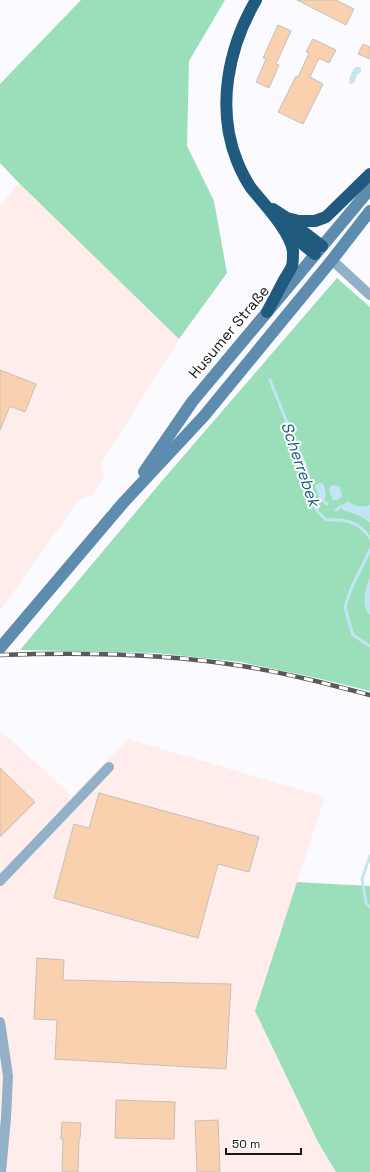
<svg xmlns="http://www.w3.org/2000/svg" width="370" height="1172" font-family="'Space Grotesk',sans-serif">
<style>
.industrial{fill:#feedeb}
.green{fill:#9adfb9}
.water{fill:#c2e4f5}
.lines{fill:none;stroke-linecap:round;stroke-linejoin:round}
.stream{stroke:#c2e4f5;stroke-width:3}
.building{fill:#f9d1af;stroke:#c5c0bb}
.street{stroke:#92b1c8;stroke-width:10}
.secondary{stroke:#5d8cae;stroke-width:12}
.highway{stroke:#205a7f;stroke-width:12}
.rail-casing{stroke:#5a5a5c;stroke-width:4.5}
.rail{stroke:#fff;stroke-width:3;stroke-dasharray:9;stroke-linecap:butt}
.labels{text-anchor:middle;stroke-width:4;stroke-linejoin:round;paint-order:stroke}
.street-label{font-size:15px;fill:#161618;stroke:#fff}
.water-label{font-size:16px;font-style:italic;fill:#17607c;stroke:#fff}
</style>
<rect width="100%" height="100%" fill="#fbfbff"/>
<g class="industrial">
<polygon points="19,183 179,339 101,464 104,478 92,495 78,501 0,611 0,206"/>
<polygon points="0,730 72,796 128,739 325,797 255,1011 315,1135 336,1172 0,1172"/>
</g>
<g class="green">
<polygon points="81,0 225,0 189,61 187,146 214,201 227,273 179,339 19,183 0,163 0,84"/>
<polygon points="337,278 370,307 370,505 365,507 342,509 359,515 370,522 370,578 367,585 366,610 370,614 370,691 317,678 241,662 156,653 20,650 161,482"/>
<polygon points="297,882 370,886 370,1172 336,1172 318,1142 255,1011"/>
</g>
<g class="water">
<path d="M 356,67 L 360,67 L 361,69 L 361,72 L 357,75 L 354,83 L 350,84 L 349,80 C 350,76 353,69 356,67 Z"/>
<polygon points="319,483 322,483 324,485 326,497 323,501 320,501 315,485"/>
<path d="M 335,485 L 340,487 L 342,496 C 339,499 338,501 333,500 L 329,492 L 329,488 L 331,486 Z"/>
<path d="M 348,501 C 355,506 362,508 370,505 L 370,522 L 359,515 L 342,509 L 341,506 Z"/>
<path d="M 370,578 L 370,614 C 360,605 366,588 370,578 Z"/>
</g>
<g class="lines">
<g class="stream">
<path d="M 270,380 L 292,435 L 305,464 L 317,511 L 326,520 C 346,519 358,521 370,538"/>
<polyline points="323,501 327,504"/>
<polyline points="336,510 341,506"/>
<polyline points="370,550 351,589 345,607 349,622 353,635 370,646"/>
<polyline points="370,856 362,879 366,903 370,907"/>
</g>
</g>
<g class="building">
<polygon points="297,0 336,0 354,9 346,25"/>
<polygon points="278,25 291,31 276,64 279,65 269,88 256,82 266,59 263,58"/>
<polygon points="313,39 336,50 329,63 319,58 310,77 323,84 303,124 278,112 296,76 298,77 309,53 306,52"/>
<polygon points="363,44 370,47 370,59 358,54"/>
<polygon points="0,370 36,384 25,412 10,406 0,430"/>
<polygon points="0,768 35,802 0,837"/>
<polygon points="99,793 259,837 249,872 218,864 198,938 54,898 74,824 89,828"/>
<polygon points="37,958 64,960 63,980 231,984 226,1069 55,1059 57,1020 34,1019"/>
<polygon points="116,1100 175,1102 174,1139 115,1138"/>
<polygon points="218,1120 220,1172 197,1172 195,1121"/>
<polygon points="62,1122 81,1123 80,1139 79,1139 78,1172 62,1172 63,1139 61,1139"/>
</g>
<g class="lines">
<g class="street">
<polyline points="332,260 370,295"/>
<polyline points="0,881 109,767"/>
<polyline points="0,1022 8,1076 6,1118 1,1172"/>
</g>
<g class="secondary">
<polyline points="144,472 192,402 370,189"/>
<polyline points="0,648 123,503 204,416 332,260 370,211"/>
</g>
<g class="highway">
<path d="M 256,0 C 228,48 216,108 237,161 C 241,171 245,179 251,188 C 264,204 290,231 293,251 C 293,255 293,262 292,266 C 290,271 287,275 284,280 C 279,290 273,301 267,312"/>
<polyline points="273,209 287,218 299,221 315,221 326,217 370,174"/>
<polyline points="288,220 322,246"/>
<polyline points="285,230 315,254"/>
</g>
<defs>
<path id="rail" d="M 0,655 C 81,652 162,653 242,666 C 286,673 328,684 370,695"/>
</defs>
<use href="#rail" class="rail-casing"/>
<use href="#rail" class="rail"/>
</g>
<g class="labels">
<g class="street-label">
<text transform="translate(229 332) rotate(-50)" y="5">Husumer Straße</text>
</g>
<g class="water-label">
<text transform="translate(301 464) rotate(71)" y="6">Scherrebek</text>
</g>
</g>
<path d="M226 1148v6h75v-6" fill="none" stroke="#161618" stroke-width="2"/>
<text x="232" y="1148" font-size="12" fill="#161618" stroke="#ffffff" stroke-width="3" paint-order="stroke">50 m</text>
</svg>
